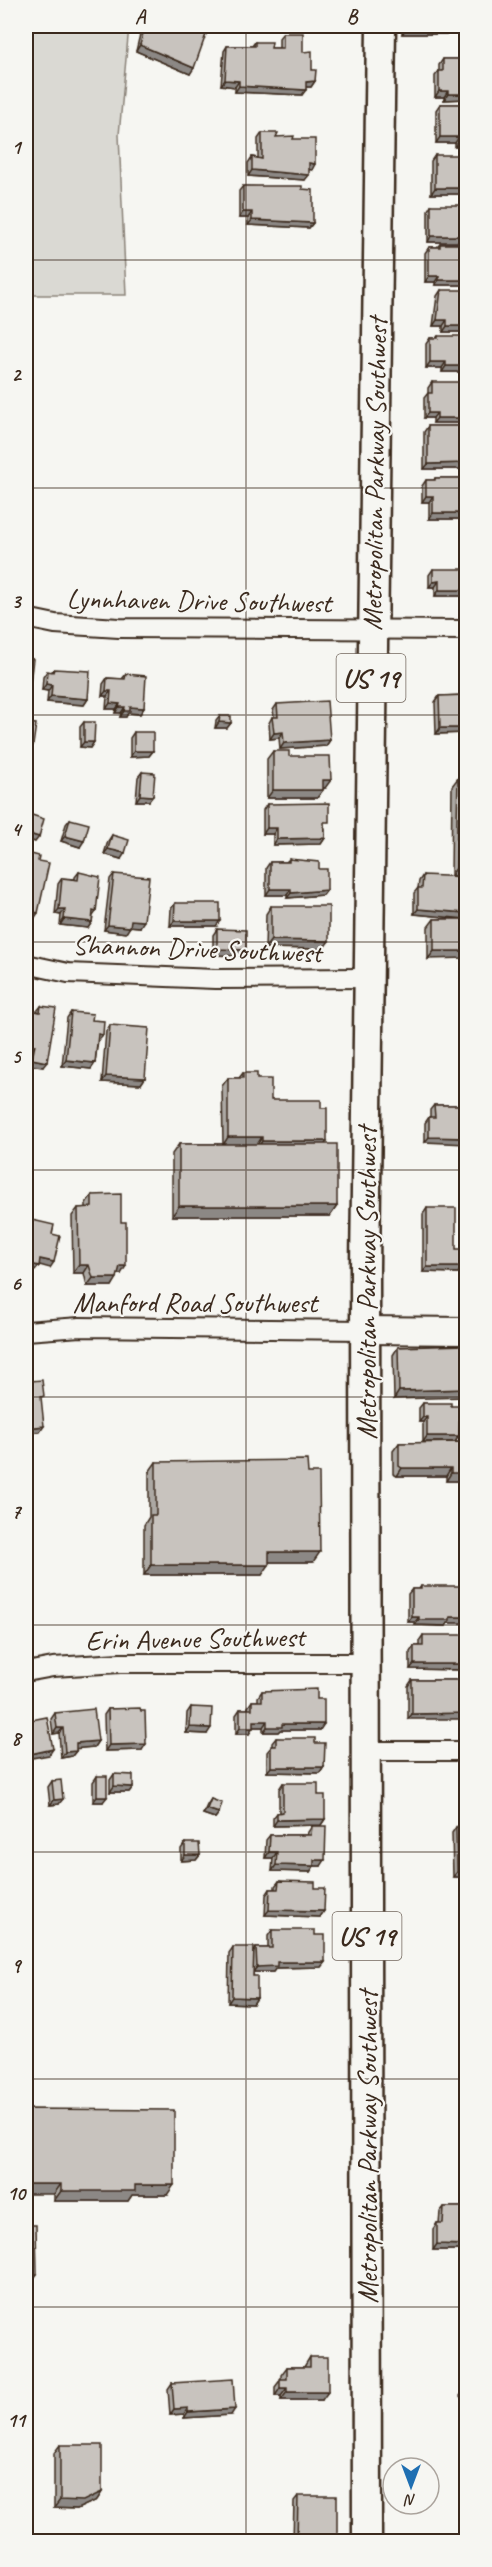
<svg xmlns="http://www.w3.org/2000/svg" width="492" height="2567" font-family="Caveat,sans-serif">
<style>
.green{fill:#dad9d3;stroke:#8a8278;stroke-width:1.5}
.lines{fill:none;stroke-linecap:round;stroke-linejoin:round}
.street-casing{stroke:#3b2a1e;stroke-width:22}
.secondary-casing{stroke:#3b2a1e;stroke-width:30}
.primary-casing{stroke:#3b2a1e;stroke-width:33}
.street{stroke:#f6f6f2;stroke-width:18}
.secondary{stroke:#f6f6f2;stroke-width:26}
.primary{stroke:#f6f6f2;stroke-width:28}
.wall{fill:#aca8a3;stroke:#3b2a1e;stroke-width:1.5}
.shaded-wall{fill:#8c8885;stroke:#3b2a1e;stroke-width:1.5}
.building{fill:#c8c3be;stroke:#3b2a1e;stroke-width:1.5}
.grid{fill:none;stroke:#3b2a1e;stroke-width:1.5;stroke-opacity:0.55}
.labels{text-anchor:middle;stroke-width:4.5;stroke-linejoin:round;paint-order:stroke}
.shield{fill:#f6f6f2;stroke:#73675e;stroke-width:1.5}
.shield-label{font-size:27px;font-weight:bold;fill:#3b2a1e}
.street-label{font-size:28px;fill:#3b2a1e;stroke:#f6f6f2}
.neatline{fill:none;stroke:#3b2a1e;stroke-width:2}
.grid-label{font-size:20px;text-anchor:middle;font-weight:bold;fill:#3b2a1e}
</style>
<rect width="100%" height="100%" fill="#f6f6f2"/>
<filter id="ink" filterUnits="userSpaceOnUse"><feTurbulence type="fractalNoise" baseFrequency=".0167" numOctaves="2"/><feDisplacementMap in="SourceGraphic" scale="12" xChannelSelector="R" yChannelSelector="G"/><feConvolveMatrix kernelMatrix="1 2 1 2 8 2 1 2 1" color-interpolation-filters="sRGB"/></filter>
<g filter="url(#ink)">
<polygon class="green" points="26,26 129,26 119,135 126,295 26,295"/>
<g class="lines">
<defs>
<g id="street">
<polyline points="26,618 55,624 119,628 466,630"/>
<polyline points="26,964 68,973 215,979 368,978"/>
<polyline points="26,1331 80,1327 365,1330"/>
<polyline points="26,1672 53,1667 120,1663 367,1663"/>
<polyline points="367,1751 466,1751"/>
</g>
<polyline id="secondary" points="365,1330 466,1331"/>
<polyline id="primary" points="367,2542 365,1267 381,26"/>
</defs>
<use href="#street" class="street-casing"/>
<use href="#secondary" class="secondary-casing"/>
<use href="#primary" class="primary-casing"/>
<use href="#street" class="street"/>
<use href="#secondary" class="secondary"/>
<use href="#primary" class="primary"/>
</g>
<g class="wall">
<polygon points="142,26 209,26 190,74 136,51"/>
<polygon points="402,26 465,26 459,34 402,34"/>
<polygon points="283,33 303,52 312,70 315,81 311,87 306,87 302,95 235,92 235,87 221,85 224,51 227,46 252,46 255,42 271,48 279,48 279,38"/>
<polygon points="443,59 466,59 466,99 444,100 444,97 435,97 435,76 439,71 439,65"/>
<polygon points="463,100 466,147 455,147 455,143 436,143 436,110 440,104 460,104"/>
<polygon points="262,133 276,137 293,139 312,170 309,169 305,180 248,176 248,163 252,157 258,158 258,139"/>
<polygon points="435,155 466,194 431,194 431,161"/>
<polygon points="243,186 302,189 313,223 309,228 248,225 248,218 239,218 239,191"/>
<polygon points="431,205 466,242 428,242 428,210"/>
<polygon points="440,244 466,244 466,285 435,285 435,282 425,282 425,253 429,247 437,247"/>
<polygon points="441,290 466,332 443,332 443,326 433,326 437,296"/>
<polygon points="438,336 466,372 442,372 442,368 426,368 426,344 430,338 436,338"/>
<polygon points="432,382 466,423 433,423 433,418 424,418 424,398 428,393 428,388"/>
<polygon points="428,426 466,426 466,469 424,469 424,432"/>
<polygon points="435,478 466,478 466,519 429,519 429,502 422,502 422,486 426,480 434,480"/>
<polygon points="433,569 466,596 435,596 435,587 429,587 429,575"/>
<polygon points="54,669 88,699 84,705 47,702 48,691 42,690 43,677 47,671 51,672"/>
<polygon points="126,674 144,708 140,714 128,713 126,717 120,717 121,713 115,713 116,709 106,709 107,696 102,696 103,684 107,678 122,679"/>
<polygon points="466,695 466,733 436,734 435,702 439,696"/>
<polygon points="277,704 330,740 326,746 280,749 279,738 270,739 269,723 272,717 274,717 273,710"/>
<polygon points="220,716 231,723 227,728 215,728 216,721"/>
<polygon points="84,722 94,742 90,748 80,747 80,727"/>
<polygon points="134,732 153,751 149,756 130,757 130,738"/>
<polygon points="273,751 289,756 325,788 323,788 317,798 267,798 267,759"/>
<polygon points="142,772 149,801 136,801 138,777"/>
<polygon points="458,778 466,876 451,876 452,786"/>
<polygon points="267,804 325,828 325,838 321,844 273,845 273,834 263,834 263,810"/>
<polygon points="70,819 80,847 61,841 66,824"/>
<polygon points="112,835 121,859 104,854 108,841"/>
<polygon points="289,859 319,869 327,890 323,895 287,898 287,895 266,895 266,868 270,862 286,862"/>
<polygon points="79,872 96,912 93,916 92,922 88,928 60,925 61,915 55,914 58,884 62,878 75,879 75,877"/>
<polygon points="114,874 140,927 130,926 126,933 104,930 110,879"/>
<polygon points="423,875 466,919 414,914 414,893 418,888 419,881"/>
<polygon points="175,903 216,926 170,926 171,909"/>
<polygon points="271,906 323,949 265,948 266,914"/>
<polygon points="434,919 466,919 428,959 428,927"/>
<polygon points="217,929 242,956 213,955 213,935"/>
<polygon points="41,1006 43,1067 28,1065 37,1011"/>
<polygon points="71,1012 92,1020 103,1035 98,1040 95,1063 91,1069 62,1066 67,1018"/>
<polygon points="110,1025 145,1078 141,1084 102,1082 106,1031"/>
<polygon points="243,1073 257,1079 271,1100 321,1108 325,1144 337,1206 330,1216 172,1216 172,1154 179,1144 223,1144 222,1086 228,1078 239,1078"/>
<polygon points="434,1105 466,1105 425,1142 425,1123 429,1117 430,1117 430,1110"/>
<polygon points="92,1195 121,1274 118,1274 112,1286 87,1286 84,1273 73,1273 72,1216 78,1208 86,1208 86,1203"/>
<polygon points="427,1208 456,1249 462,1267 458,1273 423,1272 423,1214"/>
<polygon points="466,1345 394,1399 393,1355 398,1347"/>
<polygon points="423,1403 451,1406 459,1436 455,1442 423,1442 423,1422 419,1422 419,1408"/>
<polygon points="466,1442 466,1477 460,1477 457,1481 446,1481 446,1476 397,1476 393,1474 393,1451 399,1443"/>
<polygon points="156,1462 313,1562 269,1562 262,1575 144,1575 144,1525 149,1517 149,1472"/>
<polygon points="421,1586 465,1623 448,1623 446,1626 415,1625 415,1622 408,1622 408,1594 412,1589 419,1589"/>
<polygon points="423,1635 465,1670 410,1669 410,1652 414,1646 419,1646 419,1641"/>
<polygon points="412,1680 466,1680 408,1719 408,1686"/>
<polygon points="262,1691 317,1699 320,1730 280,1730 278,1732 263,1732 263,1727 253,1727 249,1734 236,1734 236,1715 240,1709 248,1709 248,1707 252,1701 258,1701 258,1697"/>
<polygon points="191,1707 207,1734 186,1733 187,1713"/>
<polygon points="108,1709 141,1711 142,1750 105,1751 104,1715"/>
<polygon points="55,1713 98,1741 94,1747 76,1748 76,1751 72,1756 61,1758 59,1733 53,1734 51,1719"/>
<polygon points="276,1738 315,1743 324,1767 320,1773 267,1772 267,1752 272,1746 272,1743"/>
<polygon points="114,1774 133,1787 129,1792 110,1792 110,1780"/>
<polygon points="97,1776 103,1802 93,1802 93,1782"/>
<polygon points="52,1781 59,1804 50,1805 48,1787"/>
<polygon points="283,1783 318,1795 325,1819 321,1825 273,1826 273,1818 277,1813 279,1813 279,1789"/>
<polygon points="211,1799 219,1813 215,1818 203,1814 207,1805"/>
<polygon points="312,1826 321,1866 314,1866 310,1872 272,1871 273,1858 265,1858 266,1840 270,1835 307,1835 308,1832"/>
<polygon points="456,1827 466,1877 453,1877 452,1833"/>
<polygon points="185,1843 200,1855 196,1860 181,1861 181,1849"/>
<polygon points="279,1881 315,1888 324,1911 320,1917 265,1915 266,1895 270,1889 275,1889 275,1886"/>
<polygon points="272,1930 315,1935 325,1962 321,1967 276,1968 273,1972 253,1972 257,1998 253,2004 228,2003 229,1953 233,1947 254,1952 256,1948 268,1948 268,1936"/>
<polygon points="26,2109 167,2195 132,2195 128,2201 54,2201 54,2194"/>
<polygon points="444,2207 466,2207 466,2250 433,2250 433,2229 437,2223 439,2223 440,2212"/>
<polygon points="310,2357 322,2400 281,2400 281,2396 275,2396 275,2387 281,2379 281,2375 287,2367 304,2367"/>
<polygon points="172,2383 231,2415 184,2418 184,2414 170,2415 168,2389"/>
<polygon points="466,2388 466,2404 460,2396"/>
<polygon points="60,2445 102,2492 97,2500 77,2509 54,2508 54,2453"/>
<polygon points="298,2496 337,2541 293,2541 294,2501"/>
</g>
<g class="shaded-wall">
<polygon points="408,26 465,26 459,34 402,34"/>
<polygon points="140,45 194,68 190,74 136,51"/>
<polygon points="225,80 239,81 235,87 221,85"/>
<polygon points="315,81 311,87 302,87 306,82"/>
<polygon points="239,86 306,90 302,95 235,92"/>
<polygon points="439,91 448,91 444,97 435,97"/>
<polygon points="448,94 466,94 466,99 444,100"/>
<polygon points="440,137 459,137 455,143 436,143"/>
<polygon points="459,141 466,141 466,147 455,147"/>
<polygon points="309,163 315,164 312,170 305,169"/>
<polygon points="252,170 309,175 305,180 248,176"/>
<polygon points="435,188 466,188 466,194 431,194"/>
<polygon points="243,212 252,212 248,218 239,218"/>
<polygon points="252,220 313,223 309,228 248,225"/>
<polygon points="431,236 466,236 466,242 428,242"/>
<polygon points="429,276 439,276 435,282 425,282"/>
<polygon points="439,280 466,280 466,285 435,285"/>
<polygon points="437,320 447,320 443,326 433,326"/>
<polygon points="447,326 466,326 466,332 443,332"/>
<polygon points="430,362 446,362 442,368 426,368"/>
<polygon points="446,366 466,366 466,372 442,372"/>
<polygon points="428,413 437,413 433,418 424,418"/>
<polygon points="437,418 466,418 466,423 433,423"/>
<polygon points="466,463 466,469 424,469 428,464"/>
<polygon points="426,496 433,496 429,502 422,502"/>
<polygon points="433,513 466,513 466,519 429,519"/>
<polygon points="439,581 435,587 429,587 433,582"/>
<polygon points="439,590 466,590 466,596 435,596"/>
<polygon points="46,684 52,685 48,691 42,690"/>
<polygon points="106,691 111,691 107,696 102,696"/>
<polygon points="51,696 88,699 84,705 47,702"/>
<polygon points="110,703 120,704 116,709 106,709"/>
<polygon points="119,707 125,707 121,713 115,713"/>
<polygon points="130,707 144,708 140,714 128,713 126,717 120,717 124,711"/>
<polygon points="219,722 231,723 227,728 215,728"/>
<polygon points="440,728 466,728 466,733 436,734"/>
<polygon points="283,732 279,738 270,739 274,733"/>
<polygon points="330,740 326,746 280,749 284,743"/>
<polygon points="84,742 94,742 90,748 80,747"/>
<polygon points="26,744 33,745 29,751 26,750"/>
<polygon points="134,751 153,751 149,756 130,757"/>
<polygon points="323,780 331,780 325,788 317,788"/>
<polygon points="273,790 323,790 317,798 267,798"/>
<polygon points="140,795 153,796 149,801 136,801"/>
<polygon points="267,828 277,828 273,834 263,834"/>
<polygon points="26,833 39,837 35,842 26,839"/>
<polygon points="65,836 84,841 80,847 61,841"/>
<polygon points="325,838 321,844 273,845 277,839"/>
<polygon points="108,849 125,853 121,859 104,854"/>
<polygon points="456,868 466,868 466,876 451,876"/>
<polygon points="270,889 291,889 287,895 266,895"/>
<polygon points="327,890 323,895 287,898 291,893"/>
<polygon points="59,909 65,909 61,915 55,914"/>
<polygon points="418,909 466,913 466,919 414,914"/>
<polygon points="26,910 38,913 34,919 26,917"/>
<polygon points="64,919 92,922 88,928 60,925"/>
<polygon points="131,920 144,921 140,927 127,926"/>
<polygon points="174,921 220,921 216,926 170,926"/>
<polygon points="108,925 130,927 126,933 104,930"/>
<polygon points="271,940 329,941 323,949 265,948"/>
<polygon points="217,949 246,950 242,956 213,955"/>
<polygon points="434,951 466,951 466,958 428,959"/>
<polygon points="26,1044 35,1045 31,1051 26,1050"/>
<polygon points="32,1059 47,1062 43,1067 28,1065"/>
<polygon points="66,1060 95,1063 91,1069 62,1066"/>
<polygon points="106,1076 145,1078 141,1084 102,1082"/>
<polygon points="228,1137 262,1137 257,1145 223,1145"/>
<polygon points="429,1137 466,1138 466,1144 425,1142"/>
<polygon points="262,1141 327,1141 322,1149 257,1149"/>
<polygon points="179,1206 337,1206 330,1216 172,1216"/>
<polygon points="40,1259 54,1262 50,1268 36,1264"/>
<polygon points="26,1263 39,1266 35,1271 26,1269"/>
<polygon points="79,1265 89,1265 84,1273 73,1273"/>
<polygon points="120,1266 126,1266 121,1274 114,1274"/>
<polygon points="427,1267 462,1267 458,1273 423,1272"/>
<polygon points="93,1278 117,1278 112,1286 87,1286"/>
<polygon points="466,1389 466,1397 394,1399 399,1391"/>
<polygon points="423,1417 427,1417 423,1422 419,1422"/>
<polygon points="44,1426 40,1432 26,1433 26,1428"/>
<polygon points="427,1436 459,1436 455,1442 423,1442"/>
<polygon points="402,1468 451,1468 446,1476 397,1476"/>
<polygon points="463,1469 466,1469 466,1477 460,1477 457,1481 446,1481 451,1473"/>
<polygon points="269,1552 320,1552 313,1562 262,1562"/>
<polygon points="151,1565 269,1565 262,1575 144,1575"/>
<polygon points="412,1617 419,1617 415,1622 408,1622"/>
<polygon points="450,1617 466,1617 466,1621 465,1623 448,1623 446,1626 415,1625 419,1620"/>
<polygon points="414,1664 466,1664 466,1668 465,1670 410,1669"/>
<polygon points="466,1713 466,1719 408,1719 412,1714"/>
<polygon points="253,1721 267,1721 263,1727 249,1727"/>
<polygon points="282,1724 324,1724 320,1730 280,1730 278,1732 263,1732 267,1727"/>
<polygon points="190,1727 211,1728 207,1734 186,1733"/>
<polygon points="57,1728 63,1728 59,1733 53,1734"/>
<polygon points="240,1728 253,1728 249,1734 236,1734"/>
<polygon points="98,1741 94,1747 72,1749 76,1743"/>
<polygon points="146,1744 142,1750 105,1751 109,1745"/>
<polygon points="53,1749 49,1755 26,1759 26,1755"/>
<polygon points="76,1751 72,1756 61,1758 65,1752"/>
<polygon points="271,1767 324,1767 320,1773 267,1772"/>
<polygon points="114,1786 133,1787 129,1792 110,1792"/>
<polygon points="97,1797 107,1797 103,1802 93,1802"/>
<polygon points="63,1799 59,1804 50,1805 54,1800"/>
<polygon points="207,1809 219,1813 215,1818 203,1814"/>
<polygon points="325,1819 321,1825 273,1826 277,1820"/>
<polygon points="269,1852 277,1852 273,1858 265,1858"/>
<polygon points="185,1855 200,1855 196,1860 181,1861"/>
<polygon points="314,1860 325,1860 321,1866 310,1866"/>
<polygon points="276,1865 314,1866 310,1872 272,1871"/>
<polygon points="457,1872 466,1872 466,1877 453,1877"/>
<polygon points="269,1910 324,1911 320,1917 265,1915"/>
<polygon points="277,1962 325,1962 321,1967 276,1968 273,1972 253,1972 257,1967"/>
<polygon points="232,1997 257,1998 253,2004 228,2003"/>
<polygon points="26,2184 61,2184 54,2194 26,2194"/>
<polygon points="135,2185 174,2185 167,2195 132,2195 128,2201 54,2201 61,2191"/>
<polygon points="437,2244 466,2245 466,2250 433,2250"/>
<polygon points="26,2274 37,2274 35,2277 26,2277"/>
<polygon points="280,2388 287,2388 281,2396 275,2396"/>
<polygon points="287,2392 328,2392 322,2400 281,2400"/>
<polygon points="188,2408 184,2414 170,2415 174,2409"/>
<polygon points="235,2409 231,2415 184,2418 188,2412"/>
<polygon points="102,2492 97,2500 77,2509 54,2508 60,2500"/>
</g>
<g class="building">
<polygon points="145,26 209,26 194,68 140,45"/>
<polygon points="283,33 303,33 303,52 312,51 312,70 316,70 315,81 306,82 306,90 239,86 239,81 225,80 227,46 255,46 255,42 272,42 271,48 283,48"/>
<polygon points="443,59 466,59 466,94 448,94 448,91 439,91 439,71 443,71"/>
<polygon points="463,100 466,101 466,141 459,141 459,137 440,137 440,104 463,104"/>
<polygon points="262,133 278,133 276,137 294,136 293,139 315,139 315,164 309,163 309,175 252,170 252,157 262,159"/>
<rect x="435" y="155" width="31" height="33"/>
<polygon points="243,186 302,186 302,189 313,190 313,223 252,220 252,212 243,212"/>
<rect x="431" y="205" width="35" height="31"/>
<polygon points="440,244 466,244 466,280 439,280 439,276 429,276 429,247 440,247"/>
<polygon points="441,290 466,290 466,326 447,326 447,320 437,320"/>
<polygon points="438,336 466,336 466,366 446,366 446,362 430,362 430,338 438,338"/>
<polygon points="432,382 466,382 466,418 437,418 437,413 428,413 428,393 432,393"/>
<polygon points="428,426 466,426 466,463 428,464"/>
<polygon points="435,478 466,478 466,513 433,513 433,496 426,496 426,480 435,480"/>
<polygon points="433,569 466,569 466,590 439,590 439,581 433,582"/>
<polygon points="26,658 33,659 28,700 26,700"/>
<polygon points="54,669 90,671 88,699 51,696 52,685 46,684 47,671 53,672"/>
<polygon points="126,674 146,676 144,708 130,707 130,711 124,711 125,707 119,707 120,704 110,703 111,691 106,691 107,678 125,679"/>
<polygon points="466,695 466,728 440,728 439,696"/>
<polygon points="327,701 330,740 284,743 283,732 274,733 272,717 278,717 277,704"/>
<polygon points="220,716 231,716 231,723 219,722"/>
<polygon points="84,722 95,722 94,742 84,742"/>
<polygon points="26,723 36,724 33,745 26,744"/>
<rect x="134" y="732" width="19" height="19"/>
<polygon points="273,751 289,751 289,756 330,756 331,780 323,780 323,790 273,790"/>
<polygon points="142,772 155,773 153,796 140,795"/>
<polygon points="458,778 466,778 466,868 456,868"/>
<polygon points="329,803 329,822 324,822 325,838 277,839 277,828 267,828 267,804"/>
<polygon points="26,813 44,819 39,837 26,833"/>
<polygon points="70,819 89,824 84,841 65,836"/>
<polygon points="112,835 129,840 125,853 108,849"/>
<polygon points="31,854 39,856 38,861 49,863 38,913 26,910 26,913 26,858 30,859"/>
<polygon points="289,859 319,862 319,869 327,869 327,890 291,893 291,889 270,889 270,862 289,862"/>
<polygon points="79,872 100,877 96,912 93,911 92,922 64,919 65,909 59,909 62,878 78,880"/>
<polygon points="114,874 149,877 144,921 131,920 130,927 108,925"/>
<polygon points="423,875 466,877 466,913 418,909 418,888 422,888"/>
<polygon points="175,903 220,903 220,921 174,921"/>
<polygon points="271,906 329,906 329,941 271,940"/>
<rect x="434" y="919" width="32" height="32"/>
<polygon points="217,929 246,930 246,950 217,949"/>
<polygon points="41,1006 56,1008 47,1062 32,1059 35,1045 26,1044 26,1009 40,1012"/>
<polygon points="71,1012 93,1014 92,1020 104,1021 103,1035 98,1034 95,1063 66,1060"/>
<polygon points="110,1025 149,1028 145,1078 106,1076"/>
<polygon points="243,1073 257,1073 257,1079 271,1079 271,1100 321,1100 321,1108 327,1108 327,1141 262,1141 262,1137 228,1137 228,1078 243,1078"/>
<polygon points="434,1105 466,1105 466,1138 429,1137 429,1117 435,1117"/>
<rect x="179" y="1144" width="158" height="62"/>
<polygon points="121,1194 121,1222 126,1222 126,1266 120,1266 117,1278 93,1278 89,1265 79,1265 78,1208 92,1207 92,1195"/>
<polygon points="427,1208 456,1208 456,1249 462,1249 462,1267 427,1267"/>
<polygon points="28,1219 54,1225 52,1234 60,1236 54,1262 40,1259 39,1266 26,1263 26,1229"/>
<polygon points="466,1345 466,1389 399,1391 398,1347"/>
<polygon points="26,1372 30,1372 31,1381 42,1380 44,1396 41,1397 44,1426 26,1428"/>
<polygon points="423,1403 451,1403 451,1406 460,1406 459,1436 427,1436 427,1417 423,1417"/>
<polygon points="466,1442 466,1469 463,1469 463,1473 451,1473 451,1468 402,1468 399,1466 399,1443"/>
<polygon points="307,1460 308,1473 319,1473 320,1552 269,1552 269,1565 151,1565 151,1515 156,1515 156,1462"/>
<polygon points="421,1586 466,1586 466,1617 450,1617 450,1620 419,1620 419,1617 412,1617 412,1589 421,1589"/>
<polygon points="423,1635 466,1635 466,1664 414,1664 414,1646 423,1646"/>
<polygon points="412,1680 466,1680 466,1713 412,1714"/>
<polygon points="317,1689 317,1699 324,1699 324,1724 282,1724 282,1727 267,1727 267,1721 253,1721 253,1728 240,1728 240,1709 252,1709 252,1701 262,1701 262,1691"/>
<polygon points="191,1707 212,1708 211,1728 190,1727"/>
<polygon points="140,1708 141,1711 145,1711 146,1744 109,1745 108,1709"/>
<polygon points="94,1709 98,1741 76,1743 76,1751 65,1752 63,1728 57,1728 55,1713"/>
<polygon points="47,1717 53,1749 26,1755 26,1721"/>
<polygon points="276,1738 315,1738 315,1743 325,1743 324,1767 271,1767 271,1746 276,1746"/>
<polygon points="114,1774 133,1775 133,1787 114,1786"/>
<rect x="97" y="1776" width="10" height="21"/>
<polygon points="61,1780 63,1799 54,1800 52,1781"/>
<polygon points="283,1783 318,1783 318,1795 325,1795 325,1819 277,1820 277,1813 283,1812"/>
<polygon points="211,1799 222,1803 219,1813 207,1809"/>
<polygon points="312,1826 326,1826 325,1860 314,1860 314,1866 276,1865 277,1852 269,1852 270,1835 311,1835"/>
<polygon points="456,1827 466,1827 466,1872 457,1872"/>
<polygon points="185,1843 199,1843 200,1855 185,1855"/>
<polygon points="279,1881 315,1882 315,1888 325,1888 324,1911 269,1910 270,1889 278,1889"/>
<polygon points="272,1930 315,1930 315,1935 325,1935 325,1962 277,1962 277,1966 257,1967 256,1948 272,1948"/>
<polygon points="233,1947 254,1947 253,1976 257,1976 257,1998 232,1997"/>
<polygon points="26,2109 174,2110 174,2185 135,2185 135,2191 61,2191 61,2184 26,2184"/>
<polygon points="444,2207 466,2207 466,2245 437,2244 437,2223 443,2223"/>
<polygon points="26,2225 36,2225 37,2274 26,2274"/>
<polygon points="310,2357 328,2357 328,2392 287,2392 287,2388 280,2388 280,2379 287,2379 287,2367 310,2367"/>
<polygon points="233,2379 235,2409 188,2412 188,2408 174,2409 172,2383"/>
<polygon points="60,2445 102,2445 102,2492 83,2501 60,2500"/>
<polygon points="298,2496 337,2496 337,2541 297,2541"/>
</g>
</g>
<path class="grid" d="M 246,26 L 246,2542M 26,260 L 466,260M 26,488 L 466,488M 26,715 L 466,715M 26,942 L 466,942M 26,1170 L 466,1170M 26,1397 L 466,1397M 26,1625 L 466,1625M 26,1852 L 466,1852M 26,2079 L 466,2079M 26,2307 L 466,2307"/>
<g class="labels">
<g class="shield">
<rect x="336.5" y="654" width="69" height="48" rx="4.5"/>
<rect x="332.5" y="1912" width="69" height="48" rx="4.5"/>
</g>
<g class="shield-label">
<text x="371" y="687">US 19</text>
<text x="367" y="1945">US 19</text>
</g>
<g class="street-label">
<text transform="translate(374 474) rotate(-89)" y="10">Metropolitan Parkway Southwest</text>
<text transform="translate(199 600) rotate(1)" y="10">Lynnhaven Drive Southwest</text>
<text transform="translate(197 948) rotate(2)" y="10">Shannon Drive Southwest</text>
<text transform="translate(366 1283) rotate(-90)" y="10">Metropolitan Parkway Southwest</text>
<text x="195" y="1312">Manford Road Southwest</text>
<text transform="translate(195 1638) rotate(-1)" y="10">Erin Avenue Southwest</text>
<text transform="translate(367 2147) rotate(-90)" y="10">Metropolitan Parkway Southwest</text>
</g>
</g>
<rect width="492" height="2567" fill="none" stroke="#f6f6f2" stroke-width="66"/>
<g transform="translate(411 2486) rotate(180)"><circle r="28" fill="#f6f6f2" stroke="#aba49d" stroke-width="1.5"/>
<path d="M0-4.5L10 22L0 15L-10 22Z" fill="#1f6fb2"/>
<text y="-9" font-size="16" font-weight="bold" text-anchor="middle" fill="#3b2a1e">N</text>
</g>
<rect x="33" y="33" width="426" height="2501" class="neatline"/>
<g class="grid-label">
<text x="140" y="23">A</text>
<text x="352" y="23">B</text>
<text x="16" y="154">1</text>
<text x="16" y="381">2</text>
<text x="16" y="608">3</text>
<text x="16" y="836">4</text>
<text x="16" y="1063">5</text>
<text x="16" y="1290">6</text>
<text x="16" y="1518">7</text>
<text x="16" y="1745">8</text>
<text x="16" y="1972">9</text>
<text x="16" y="2200">10</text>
<text x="16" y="2427">11</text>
</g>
</svg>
